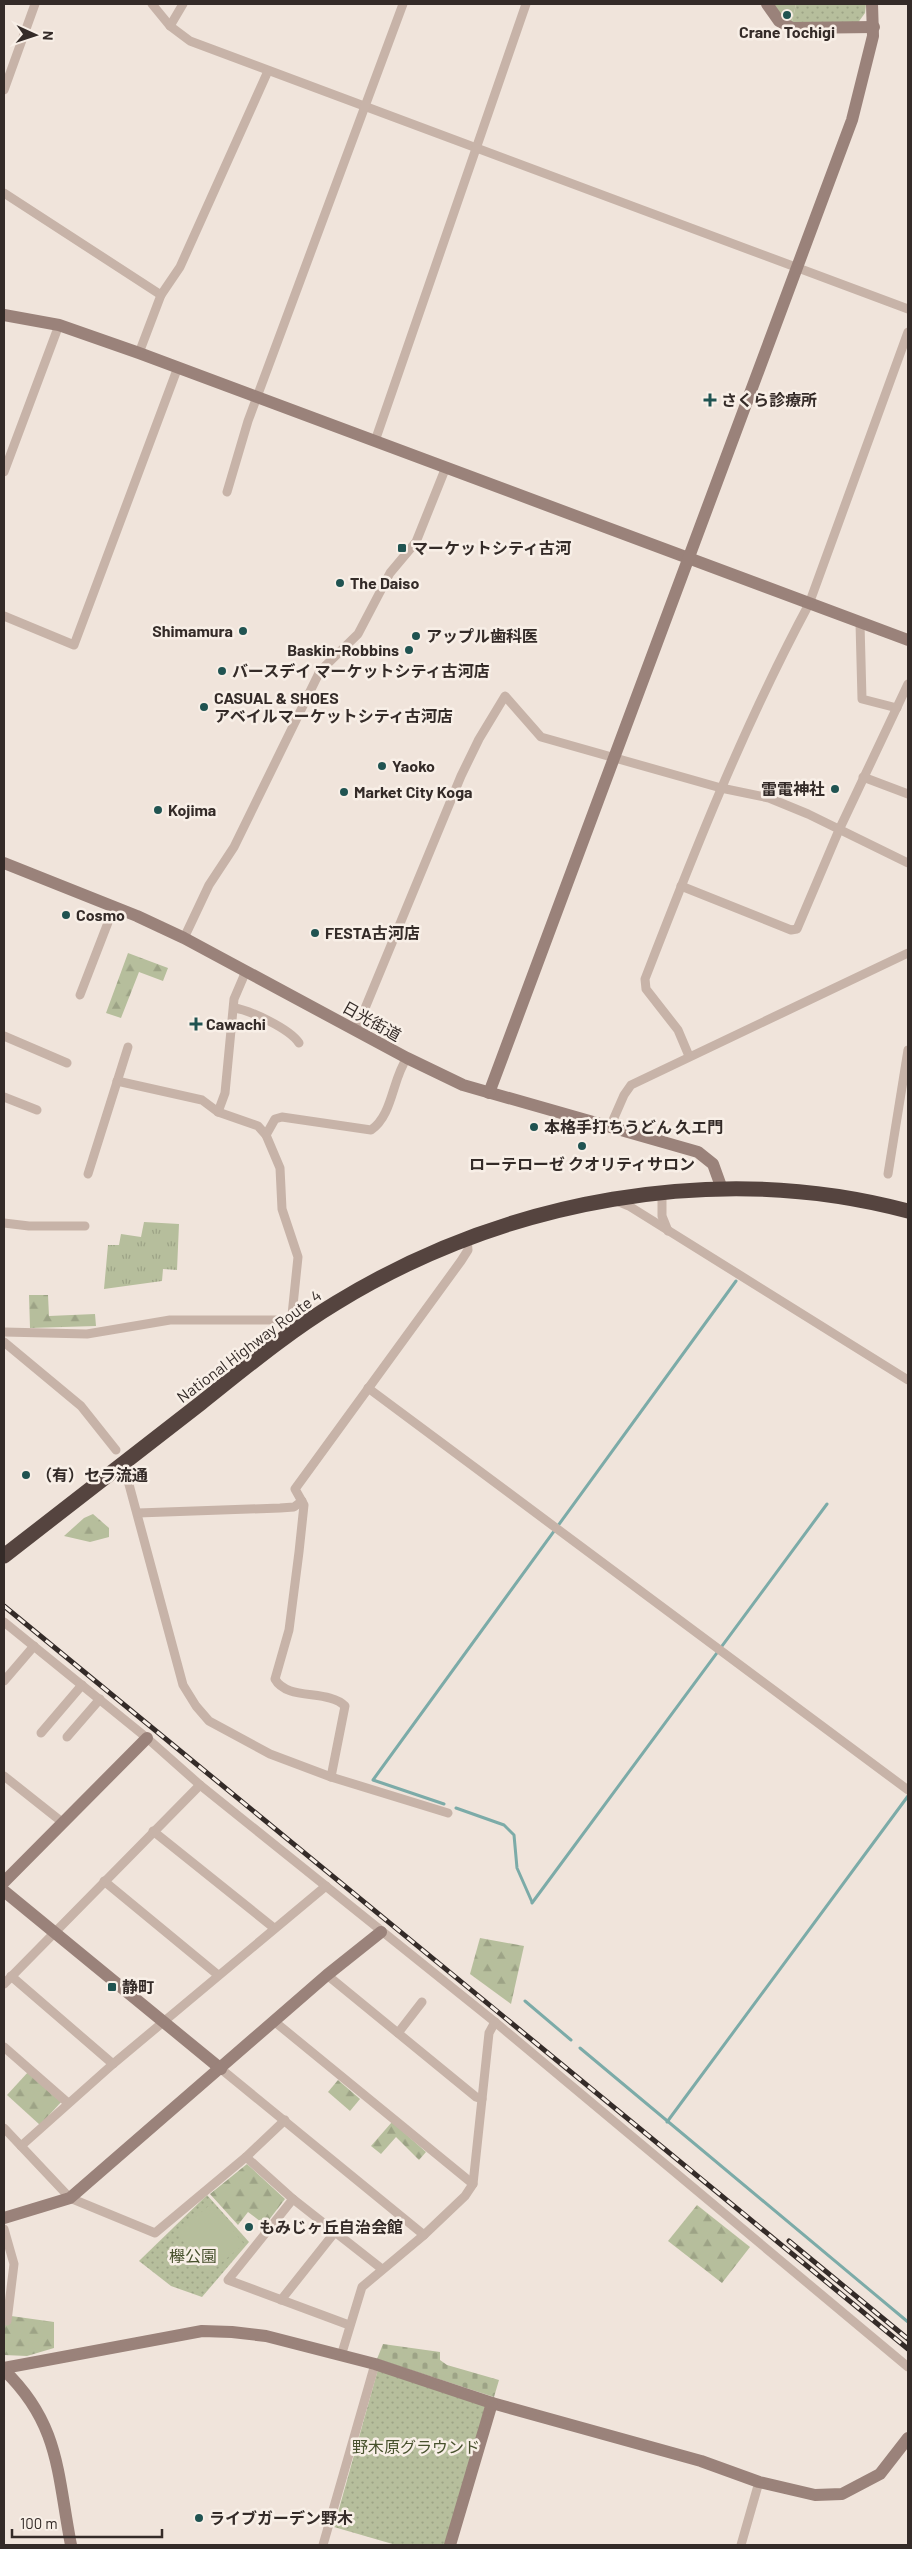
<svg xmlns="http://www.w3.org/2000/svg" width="912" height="2549" font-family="Barlow,'Noto Sans JP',sans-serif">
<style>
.grass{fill:url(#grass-tufts)}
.forest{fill:url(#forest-firs)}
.cemetery{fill:url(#cemetery-stones)}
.park{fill:url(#park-dots)}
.garden{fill:#b6be9c}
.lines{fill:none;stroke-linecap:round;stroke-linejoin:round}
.stream{stroke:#7caba8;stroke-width:3}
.street{stroke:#c7b3a8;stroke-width:9}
.secondary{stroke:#9a827a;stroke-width:12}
.highway{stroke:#55443f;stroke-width:15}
.rail-casing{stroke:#342b28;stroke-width:5}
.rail{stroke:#f8efe7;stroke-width:3;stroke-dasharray:9;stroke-linecap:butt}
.poi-dot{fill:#205351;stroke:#f8efe7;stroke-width:2}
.labels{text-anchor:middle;stroke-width:5;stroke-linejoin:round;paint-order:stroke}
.poi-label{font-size:16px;font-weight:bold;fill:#342b28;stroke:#f8efe7;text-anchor:start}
.street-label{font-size:16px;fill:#342b28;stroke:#f8efe7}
.park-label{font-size:16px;fill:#47512d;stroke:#f8efe7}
</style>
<defs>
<pattern id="grass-tufts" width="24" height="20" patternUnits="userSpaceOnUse" patternTransform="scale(1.25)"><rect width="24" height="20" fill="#b6be9c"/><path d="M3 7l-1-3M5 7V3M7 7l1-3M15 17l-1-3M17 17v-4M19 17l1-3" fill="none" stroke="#9da386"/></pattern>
<pattern id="forest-firs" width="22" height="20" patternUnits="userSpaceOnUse" patternTransform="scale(1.25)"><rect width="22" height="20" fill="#b6be9c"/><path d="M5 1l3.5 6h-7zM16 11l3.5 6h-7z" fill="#9da386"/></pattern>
<pattern id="cemetery-stones" width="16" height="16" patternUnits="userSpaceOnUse" patternTransform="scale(1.25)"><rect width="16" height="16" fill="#b6be9c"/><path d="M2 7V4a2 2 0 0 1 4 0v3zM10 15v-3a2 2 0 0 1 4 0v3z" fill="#9da386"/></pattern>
<pattern id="park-dots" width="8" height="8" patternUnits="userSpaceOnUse" patternTransform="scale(1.25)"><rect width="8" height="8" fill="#b6be9c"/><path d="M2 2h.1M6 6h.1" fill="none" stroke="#9da386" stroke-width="1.8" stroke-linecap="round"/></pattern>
</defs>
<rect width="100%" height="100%" fill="#f0e4db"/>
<polygon class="grass" points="144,1222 179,1224 177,1270 163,1269 162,1281 104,1289 108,1245 119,1245 121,1234 141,1237"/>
<g class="forest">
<polygon points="128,953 168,968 163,981 139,972 121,1018 106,1013"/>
<polygon points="29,1295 48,1295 49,1316 95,1314 96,1326 30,1328"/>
<polygon points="93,1514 109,1528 109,1537 90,1542 64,1536 84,1518"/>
<polygon points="480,1938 524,1946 511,2004 470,1974"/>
<polygon points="29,2071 62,2101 40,2125 7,2095"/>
<polygon points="338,2080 360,2099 350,2111 328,2092"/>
<polygon points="392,2122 426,2152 419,2160 396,2137 381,2154 371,2146"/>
<polygon points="247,2164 285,2199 265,2225 248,2212 238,2225 210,2194"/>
<polygon points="697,2205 750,2247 722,2283 668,2241"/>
<polygon points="4,2315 54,2322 54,2348 27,2356 4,2355"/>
</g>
<polygon class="cemetery" points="383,2344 440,2352 440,2360 447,2365 499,2380 494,2397 377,2359"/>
<g class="park">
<polygon points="796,4 866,4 865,13 857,24 792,22"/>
<polygon points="207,2195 249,2242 202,2297 171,2286 139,2261"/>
<polygon points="378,2369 488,2405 447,2545 396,2545 334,2527"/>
</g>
<g class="garden">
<polygon points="773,4 796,4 792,22 785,20"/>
<polygon points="211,2204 244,2244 209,2273 176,2233"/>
</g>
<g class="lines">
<g class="stream">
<polyline points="444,1804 373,1780 736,1281"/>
<polyline points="456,1808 504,1825 514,1835 517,1868 532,1902"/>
<polyline points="532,1903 827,1504"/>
<polyline points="525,2001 571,2040"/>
<polyline points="580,2048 908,2322"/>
<polyline points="667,2122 908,1796"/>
</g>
<g class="street">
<polyline points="152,4 170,26 190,41 908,309"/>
<polyline points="170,26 183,4"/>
<polyline points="4,90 35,4"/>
<polyline points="4,193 161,295"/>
<polyline points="139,353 161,295 180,267 268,71"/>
<polyline points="375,441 526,4"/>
<polyline points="4,472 59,325"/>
<polyline points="227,492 248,421 403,4"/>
<polyline points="4,616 74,645 178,367"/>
<polyline points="860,623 862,699 897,708"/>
<polyline points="863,777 908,794"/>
<polyline points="681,886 791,930 797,929 839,830 908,684"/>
<polyline points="184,938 209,885 234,847 320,671 358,634 390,573 416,542 446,467"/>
<polyline points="80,995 114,907"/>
<path d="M 234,1008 C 250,1010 290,1029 299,1043"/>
<polyline points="356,1030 461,776 479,739 505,696 541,737 721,788 769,798 808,814 908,863"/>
<polyline points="4,1036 67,1063"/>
<path d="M 689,1056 L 678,1030 L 646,989 L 645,979 C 694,852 744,725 809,604 L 908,332"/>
<polyline points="117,1081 202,1100 218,1112 258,1126 266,1135 280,1168 282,1209 298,1257 292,1315 295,1329"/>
<polyline points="4,1097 37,1110"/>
<polyline points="218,1112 225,1093 234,999 246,971"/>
<polyline points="610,1127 624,1095 631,1085 908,953"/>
<path d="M 266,1135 L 275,1119 L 282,1117 L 371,1130 C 393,1115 392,1079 407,1058"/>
<polyline points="88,1174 128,1047"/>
<polyline points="888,1174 908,1050"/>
<polyline points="662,1194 662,1216 668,1231"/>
<polyline points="617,1201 629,1206 908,1380"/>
<polyline points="4,1223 29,1226 85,1226"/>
<polyline points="4,1332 87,1334 170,1320 283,1320 292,1322"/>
<polyline points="4,1342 81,1406 116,1450"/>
<polyline points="368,1388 908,1790"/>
<polyline points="127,1477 183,1685 196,1706 209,1721 270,1754 331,1777 448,1813"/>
<polyline points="138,1513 280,1508 294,1507 302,1501"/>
<polyline points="4,1622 147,1738 200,1785 495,2022 908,2367"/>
<polyline points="4,1681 34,1646"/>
<polyline points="41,1733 82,1685"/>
<polyline points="67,1737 100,1699"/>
<polyline points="4,1776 62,1822"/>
<path d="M 331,1777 L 345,1706 C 328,1689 287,1701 275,1679 L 289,1630 L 299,1552 L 304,1505 L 295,1489 L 461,1261 L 468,1250 L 467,1238"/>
<polyline points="153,1831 274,1928"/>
<polyline points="104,1881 218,1975"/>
<polyline points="327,1975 476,2097 482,2099"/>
<polyline points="11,1976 113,2064"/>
<polyline points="4,1984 200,1785"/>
<polyline points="275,2022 473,2184"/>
<polyline points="398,2033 422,2002"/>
<polyline points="4,2047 68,2103"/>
<polyline points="221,2069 424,2235"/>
<polyline points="4,2128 70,2198 155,2233 246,2157 285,2120"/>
<polyline points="21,2146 113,2064 326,1886"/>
<polyline points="246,2157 293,2199 382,2269"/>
<polyline points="293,2199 228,2280 349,2325"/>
<polyline points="4,2229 14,2264 7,2321"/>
<polyline points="281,2300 335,2232"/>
<polyline points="341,2356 362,2287 424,2235 465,2196 473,2184 489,2033 495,2022"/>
<polyline points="323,2545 375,2364"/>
<polyline points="741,2545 759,2482"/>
</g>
<g class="secondary">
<polyline points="767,4 779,21 792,28 874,27"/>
<polyline points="4,315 59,325 139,353 908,640"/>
<polyline points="4,863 137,916 184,938 407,1058 463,1085 698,1152 713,1164 722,1189"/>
<polyline points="489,1093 852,120 873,36 872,4"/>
<polyline points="4,1882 147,1738"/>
<polyline points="4,1891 221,2069"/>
<polyline points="4,2218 70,2198 327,1975 381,1932"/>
<polyline points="4,2368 202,2331 232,2332 266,2336 375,2364 492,2403 701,2461 759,2482 815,2495 842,2494 880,2474 908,2438"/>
<path d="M 4,2370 C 60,2424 57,2473 71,2545"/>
<polyline points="450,2545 492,2403"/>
</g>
<path class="highway" d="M 4,1556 C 69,1505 135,1454 201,1403 C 245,1368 288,1332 336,1303 C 504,1200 716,1160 908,1211"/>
<defs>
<g id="rail">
<polyline points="4,1606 908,2349"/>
<polyline points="789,2241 908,2339"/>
</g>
</defs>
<use href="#rail" class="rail-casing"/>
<use href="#rail" class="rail"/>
</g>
<g class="poi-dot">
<circle cx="787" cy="15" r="5"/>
<path d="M707.5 392.5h5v5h5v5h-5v5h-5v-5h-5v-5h5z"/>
<rect x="397" y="543" width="10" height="10" rx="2.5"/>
<circle cx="340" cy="583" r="5"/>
<circle cx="243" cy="631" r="5"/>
<circle cx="416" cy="636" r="5"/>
<circle cx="409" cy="650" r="5"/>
<circle cx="222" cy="671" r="5"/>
<circle cx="204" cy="707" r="5"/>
<circle cx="382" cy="766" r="5"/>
<circle cx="835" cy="789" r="5"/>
<circle cx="344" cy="792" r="5"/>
<circle cx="158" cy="810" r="5"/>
<circle cx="66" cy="915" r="5"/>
<circle cx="315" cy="933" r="5"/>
<path d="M193.5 1016.5h5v5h5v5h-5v5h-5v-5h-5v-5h5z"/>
<circle cx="534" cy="1127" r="5"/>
<circle cx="582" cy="1146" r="5"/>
<circle cx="26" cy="1475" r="5"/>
<rect x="107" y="1982" width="10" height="10" rx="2.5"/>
<circle cx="249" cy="2227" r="5"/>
<circle cx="199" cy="2518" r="5"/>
</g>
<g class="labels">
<g class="poi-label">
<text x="787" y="38" text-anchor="middle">Crane Tochigi</text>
<text x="721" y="406">さくら診療所</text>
<text x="412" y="554">マーケットシティ古河</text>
<text x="350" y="589">The Daiso</text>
<text x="233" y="637" text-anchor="end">Shimamura</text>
<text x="426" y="642">アップル歯科医</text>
<text x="399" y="656" text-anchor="end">Baskin-Robbins</text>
<text x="232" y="677">バースデイ マーケットシティ古河店</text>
<text x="214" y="704">CASUAL &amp; SHOES<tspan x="214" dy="18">アベイルマーケットシティ古河店</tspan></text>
<text x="392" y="772">Yaoko</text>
<text x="825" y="795" text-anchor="end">雷電神社</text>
<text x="354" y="798">Market City Koga</text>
<text x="168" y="816">Kojima</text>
<text x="76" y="921">Cosmo</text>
<text x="325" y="939">FESTA古河店</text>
<text x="206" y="1030">Cawachi</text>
<text x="544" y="1133">本格手打ちうどん 久エ門</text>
<text x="582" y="1170" text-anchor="middle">ローテローゼ クオリティサロン</text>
<text x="36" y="1481">（有）セラ流通</text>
<text x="122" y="1993">静町</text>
<text x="259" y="2233">もみじヶ丘自治会館</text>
<text x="209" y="2524">ライブガーデン野木</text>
</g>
<g class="street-label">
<text transform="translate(372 1021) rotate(29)" y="6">日光街道</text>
<text transform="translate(249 1346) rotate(-37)" y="6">National Highway Route 4</text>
</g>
<g class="park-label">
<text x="193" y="2262">欅公園</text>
<text x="416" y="2453">野木原グラウンド</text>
</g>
</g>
<rect width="912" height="2549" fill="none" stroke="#342b28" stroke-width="10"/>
<g transform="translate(35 35) rotate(93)" stroke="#f8efe7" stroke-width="4" paint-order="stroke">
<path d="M0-4L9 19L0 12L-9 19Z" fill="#342b28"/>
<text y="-8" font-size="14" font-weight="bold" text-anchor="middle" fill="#342b28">N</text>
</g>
<path d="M12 2529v8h150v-8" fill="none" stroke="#342b28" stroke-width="2.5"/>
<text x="20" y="2529" font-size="15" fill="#342b28" stroke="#f8efe7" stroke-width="4" paint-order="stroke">100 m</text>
</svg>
